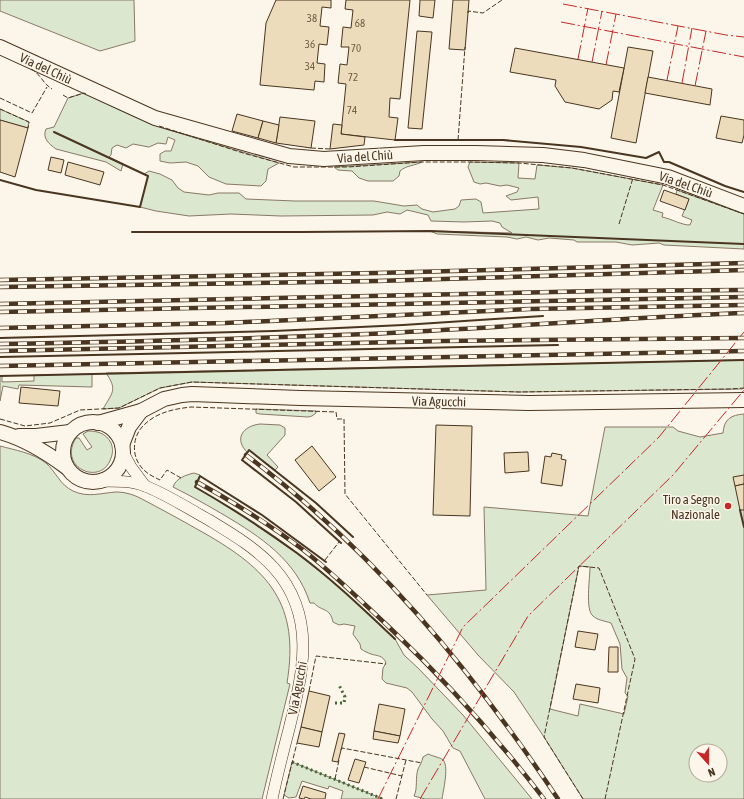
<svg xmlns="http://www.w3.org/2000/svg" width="744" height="799" font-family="'Asap Condensed',sans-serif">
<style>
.green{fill:#dce7d0;stroke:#887966;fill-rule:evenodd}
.building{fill:#ecdcbc;stroke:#4a3520}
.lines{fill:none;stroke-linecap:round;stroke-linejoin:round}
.minor-casing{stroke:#4a3520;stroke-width:12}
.tertiary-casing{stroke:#4a3520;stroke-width:16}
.minor{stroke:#fbf6e9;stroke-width:11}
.tertiary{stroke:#fbf6e9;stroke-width:14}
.rail-casing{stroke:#4a3520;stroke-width:4.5}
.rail{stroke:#fbf6e9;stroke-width:3;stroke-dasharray:9;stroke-linecap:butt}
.hedge{stroke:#436837;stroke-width:3;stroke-dasharray:2 3;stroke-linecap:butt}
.fence{stroke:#4a3520;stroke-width:1;stroke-dasharray:5 2;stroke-linecap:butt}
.wall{stroke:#4a3520;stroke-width:2}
.power{stroke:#c62828;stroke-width:1;stroke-dasharray:14 3 2 3;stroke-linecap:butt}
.poi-dot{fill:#c62828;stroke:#fbf6e9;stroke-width:1.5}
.labels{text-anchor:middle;stroke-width:3;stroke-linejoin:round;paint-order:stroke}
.number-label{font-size:11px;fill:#725f47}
.street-label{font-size:13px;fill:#4a3520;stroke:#fbf6e9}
.poi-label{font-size:13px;fill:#4a3520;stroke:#fbf6e9;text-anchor:end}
</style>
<rect width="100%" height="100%" fill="#fbf6e9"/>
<g class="green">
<polygon points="0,0 134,0 135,41 100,51 0,11"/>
<path d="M 84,93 L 133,116 L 169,130 L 279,163 L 268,169 L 266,181 L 261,186 L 226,184 L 209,177 L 198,166 L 186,162 L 170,163 L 160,161 L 160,154 L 165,151 L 171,151 L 175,140 L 168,137 L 166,144 L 158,143 L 149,147 L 133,144 L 126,148 L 117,145 L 112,148 L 111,155 L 109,157 L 123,164 L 121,171 L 106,162 L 56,149 C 49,144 42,138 46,129 L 54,127 L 68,98 Z"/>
<polygon points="0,109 29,122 28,128 0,120"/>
<path d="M 422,162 C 414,166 407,165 400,171 L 399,176 L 393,181 L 368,181 L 359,178 L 352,171 L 338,170 L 334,167 Z"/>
<path d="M 470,162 L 519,163 L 518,178 L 535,179 L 537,165 L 572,168 L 663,185 L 653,210 L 663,213 L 662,217 C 672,219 681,225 690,225 L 692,220 L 682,216 L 689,199 L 676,194 L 677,190 L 744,214 L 744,249 L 664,245 L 659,243 L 632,245 L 616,242 L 577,242 L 574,240 L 549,238 L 538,240 L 526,237 L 517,239 L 507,237 L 437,234 L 430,231 L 512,233 L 502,227 L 500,223 L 492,221 L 464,222 L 431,221 L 428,215 L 407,210 L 400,214 L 387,212 L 373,215 L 281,216 L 231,214 L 189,216 L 156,211 L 140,207 L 148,176 L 144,174 L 149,171 L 160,174 L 172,180 L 178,188 L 184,192 L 209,195 L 218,193 L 239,193 L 246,199 L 295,201 L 374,201 L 404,206 L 417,205 L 422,209 L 433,212 L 455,209 L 459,206 L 461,200 L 476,199 L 481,202 L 483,213 L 539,209 L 538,197 L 511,200 L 506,196 L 517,192 L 519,188 L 507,185 L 500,186 L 486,183 L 480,184 L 474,182 L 468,167 Z"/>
<path d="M 744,360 L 744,388 L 742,389 L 519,392 L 192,382 L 160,388 L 119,408 L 103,409 C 112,393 118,390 106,373 Z"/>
<polygon points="92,374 92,387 19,385 18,389 3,386 0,401 0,376 2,376 2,382 34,381 34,375"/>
<polygon points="256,409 316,411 316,413 312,416 308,417 260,414 256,413"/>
<path d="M 744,414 L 744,799 L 583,799 L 544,737 L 514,692 L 478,655 L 427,595 L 486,590 L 484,507 L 588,516 L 605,427 L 673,427 L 678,431 L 700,437 L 723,433 C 724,419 731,415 744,414 ZM 579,566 L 590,567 C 590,578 585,610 593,616 C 597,620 605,621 611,623 L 620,644 L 622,669 L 627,678 L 625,693 L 628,696 L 624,714 L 580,704 L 578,716 L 550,709 ZM 696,751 L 720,751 L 720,775 L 696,775 Z"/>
<path d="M 260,424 L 280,425 L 285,428 L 285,435 L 267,455 L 278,467 L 275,470 L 249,450 L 248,453 C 233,439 243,426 260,424 Z"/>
<path d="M 88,431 C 97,431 106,433 111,443 C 113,448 113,453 111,458 C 102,487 57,468 76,438 L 79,438 L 87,450 L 92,447 L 83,434 Z"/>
<path d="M 0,446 C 15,450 33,453 46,463 C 56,472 60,485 73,491 C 88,498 101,493 116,492 C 124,492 132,494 140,498 C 161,509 183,521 204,533 C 269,570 300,604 287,683 L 290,684 L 262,799 L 0,799 Z"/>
<path d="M 194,473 L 200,475 L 195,487 L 236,511 L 296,553 L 328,578 L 368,613 L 395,639 L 404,655 L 419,669 L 463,715 L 532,799 L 485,799 L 460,751 L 453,748 L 443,731 L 432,719 L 412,692 L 407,688 L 386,683 L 382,679 L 383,668 L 386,663 C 383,655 377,656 371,654 C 368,653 364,651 361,649 L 360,644 L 353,634 L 355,626 L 344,624 L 339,625 L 333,622 C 330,607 322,612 314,603 L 310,603 C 296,560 261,537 224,515 C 207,505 191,496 173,487 C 176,478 186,475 194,473 Z"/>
<path d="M 428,754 C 430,755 440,758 442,759 C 450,764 443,791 442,799 L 425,799 L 414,796 C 418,788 415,778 418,769 C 420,765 422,762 423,757 Z"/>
<polygon points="292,762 383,799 341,799 343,791 329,786 328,789 302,781 296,797 289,798 284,795"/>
</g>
<g class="building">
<polygon points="276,0 331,0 331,8 322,7 320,26 329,27 327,45 319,44 317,63 325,64 324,82 315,81 314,90 260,85 266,23"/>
<polygon points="346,0 410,0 400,99 390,98 389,117 398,118 395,140 341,134 346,84 338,83 340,64 347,65 349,47 341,47 343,27 351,28 353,10 345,9"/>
<polygon points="420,0 435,0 433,18 419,16"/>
<polygon points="453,0 469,0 465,50 449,49"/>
<polygon points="417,31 432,32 422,129 408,128"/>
<polygon points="628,47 653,51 636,143 611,138"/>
<polygon points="515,48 624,68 619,92 613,91 612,100 599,109 565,102 555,86 556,80 510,72"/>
<polygon points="648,77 712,89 710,105 645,93"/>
<polygon points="237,114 263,121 258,138 232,131"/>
<polygon points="721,116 744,120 744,135 742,143 716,138"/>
<polygon points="280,117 315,121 311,148 276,143"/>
<polygon points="0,120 28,128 15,177 0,172"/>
<polygon points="263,121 279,125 276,143 258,138"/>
<polygon points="333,124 342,125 341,134 365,137 364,145 330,149"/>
<polygon points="51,157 64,160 61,173 48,170"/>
<polygon points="68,162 104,172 100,185 65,175"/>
<polygon points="664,190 689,199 685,210 660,201"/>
<polygon points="21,387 60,391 58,406 19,403"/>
<polygon points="436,425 472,426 470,516 433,515"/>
<polygon points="312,446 336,477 319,491 295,460"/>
<polygon points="528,452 529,471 505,473 504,453"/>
<polygon points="552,453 562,455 561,459 566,460 562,486 541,483 545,456 551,457"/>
<polygon points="744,475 744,484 735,486 733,477"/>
<polygon points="744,484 744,510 740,510 735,486"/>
<polygon points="578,631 598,634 595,650 575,647"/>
<polygon points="609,647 618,647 618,672 608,672"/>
<polygon points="576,684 600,688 598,703 573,699"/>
<polygon points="309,691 330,696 322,732 301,727"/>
<polygon points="379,704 405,709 400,736 374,731"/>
<polygon points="301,727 322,732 319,747 297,743"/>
<polygon points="374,731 400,736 398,743 373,739"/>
<polygon points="339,733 345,734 338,762 332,761"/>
<polygon points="355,759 366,762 359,783 348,780"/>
<polygon points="303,786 326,793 325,799 311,799 305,797 304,799 299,798"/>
</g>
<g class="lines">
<defs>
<g id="minor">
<polyline points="123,452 131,467 145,486"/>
<path d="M 103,481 C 117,481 132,481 145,486 C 166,494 189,509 209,520 C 232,534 256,548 274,568 C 317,616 303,673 289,729 C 283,752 277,776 272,799"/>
</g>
<g id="tertiary">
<polyline points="0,47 155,118 289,156 324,159 424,153 476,153 543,155 584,160 668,177 744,206"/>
<circle cx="93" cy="452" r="30"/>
<polyline points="98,423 141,411 164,399 182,395 192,394 300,398 529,403 744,400"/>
<path d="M 0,432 C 25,439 46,452 66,467"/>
<polyline points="19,436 36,436 70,432"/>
<polyline points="122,445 129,427 141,411"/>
</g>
</defs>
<use href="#minor" class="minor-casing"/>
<use href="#tertiary" class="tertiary-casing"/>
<use href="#minor" class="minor"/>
<use href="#tertiary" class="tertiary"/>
<defs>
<g id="rail">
<polyline points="0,280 377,273 744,263"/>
<polyline points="0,287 377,281 744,270"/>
<polyline points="0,304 598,291 744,290"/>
<polyline points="0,312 744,297"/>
<polyline points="0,328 225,323 530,309 744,305"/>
<path d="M 0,344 C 122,342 244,339 367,334 C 492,328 618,318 744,313"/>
<polyline points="0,351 443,341 744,338"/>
<polyline points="0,366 744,351"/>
<path d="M 246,455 C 372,549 471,669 558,799"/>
<path d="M 197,482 C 233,502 269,524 302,549 C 333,573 361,601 390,628 C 447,682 496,736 544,799"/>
</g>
</defs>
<use href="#rail" class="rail-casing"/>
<use href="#rail" class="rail"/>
<g class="hedge">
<polyline points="335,703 344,703 345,697 339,685"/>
<polyline points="292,762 383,799"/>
</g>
<g class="fence">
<polyline points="468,13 468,11 483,13 502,0"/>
<path d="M 31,69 C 40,73 43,84 52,89"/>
<polyline points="63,95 68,98 84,93 86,94"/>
<polyline points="0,98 32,113 47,87"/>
<polyline points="0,109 29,122 28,128"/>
<polyline points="159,126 243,153 294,167 348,167 422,162 470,162 519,163 572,168 663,185 744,214"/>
<polyline points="458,140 465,47"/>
<polyline points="311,148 330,149"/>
<polyline points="619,224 633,178"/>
<polyline points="0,419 25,426 50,423 80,410 119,408 160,388 192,382 519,392 730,389 744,388"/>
<path d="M 181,478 L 167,470 L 160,480 C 154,477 147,474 142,468 C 131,456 132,435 145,424 C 158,412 174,409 191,407 L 336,412 L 337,419 L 344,419 L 345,494 L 427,595"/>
<polyline points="325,560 339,542"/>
<polyline points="309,691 316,656 386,664"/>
<polyline points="341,750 342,748 422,763"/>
<polyline points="364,767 402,776"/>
<polyline points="335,779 339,760"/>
<polyline points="283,799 297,743"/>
<polyline points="396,799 406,760"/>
<polyline points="583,799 544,737 579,566 599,568 635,659 605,799"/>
</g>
<g class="wall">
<polyline points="395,140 503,140 581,147 646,158 659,152 664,162 669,162 725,186 744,192"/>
<polyline points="0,180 36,190 140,207 148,176 54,132"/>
<polyline points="132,232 301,232 430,231 744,244"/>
<polyline points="0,338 274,331 403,325 543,316"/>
<polyline points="0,357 558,345"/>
<polyline points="0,376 744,360"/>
<polyline points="740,510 744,527"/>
<polyline points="341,543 296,502 242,460 249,450 316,503 353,537"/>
<path d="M 326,562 L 262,515 L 200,476 L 195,487 C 230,507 264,529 297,553 C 332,579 363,609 395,639"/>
</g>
<g class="power">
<polyline points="563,4 726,35 744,37"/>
<polyline points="561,22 744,57"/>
<polyline points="578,59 588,8"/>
<polyline points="592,62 602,11"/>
<polyline points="606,65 616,14"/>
<polyline points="667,80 678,26"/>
<polyline points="682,83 692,28"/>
<polyline points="695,86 706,31"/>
<polyline points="378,799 463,627 659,437 744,332"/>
<polyline points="420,799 528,616 673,475 744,390"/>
</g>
</g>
<circle class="poi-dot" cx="728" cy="506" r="4"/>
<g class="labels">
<g class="number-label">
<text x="312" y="22">38</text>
<text x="360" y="27">68</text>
<text x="310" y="48">36</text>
<text x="356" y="52">70</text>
<text x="310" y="70">34</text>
<text x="353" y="81">72</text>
<text x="352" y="114">74</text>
</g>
<g class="street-label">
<text transform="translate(46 68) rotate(25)" y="5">Via del Chiù</text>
<text transform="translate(365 156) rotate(-4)" y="5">Via del Chiù</text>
<text transform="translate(686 184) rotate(19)" y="5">Via del Chiù</text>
<text transform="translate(439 401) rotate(1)" y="5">Via Agucchi</text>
<text transform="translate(297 688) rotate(-79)" y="5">Via Agucchi</text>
</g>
<g class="poi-label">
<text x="720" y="504">Tiro a Segno<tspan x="720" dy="15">Nazionale</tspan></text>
</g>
</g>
<g transform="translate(708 763) rotate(159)"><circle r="19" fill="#fbf6e9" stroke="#b4a999"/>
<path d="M0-3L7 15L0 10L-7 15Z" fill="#c62828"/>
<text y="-6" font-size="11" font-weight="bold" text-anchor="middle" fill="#4a3520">N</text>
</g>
</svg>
